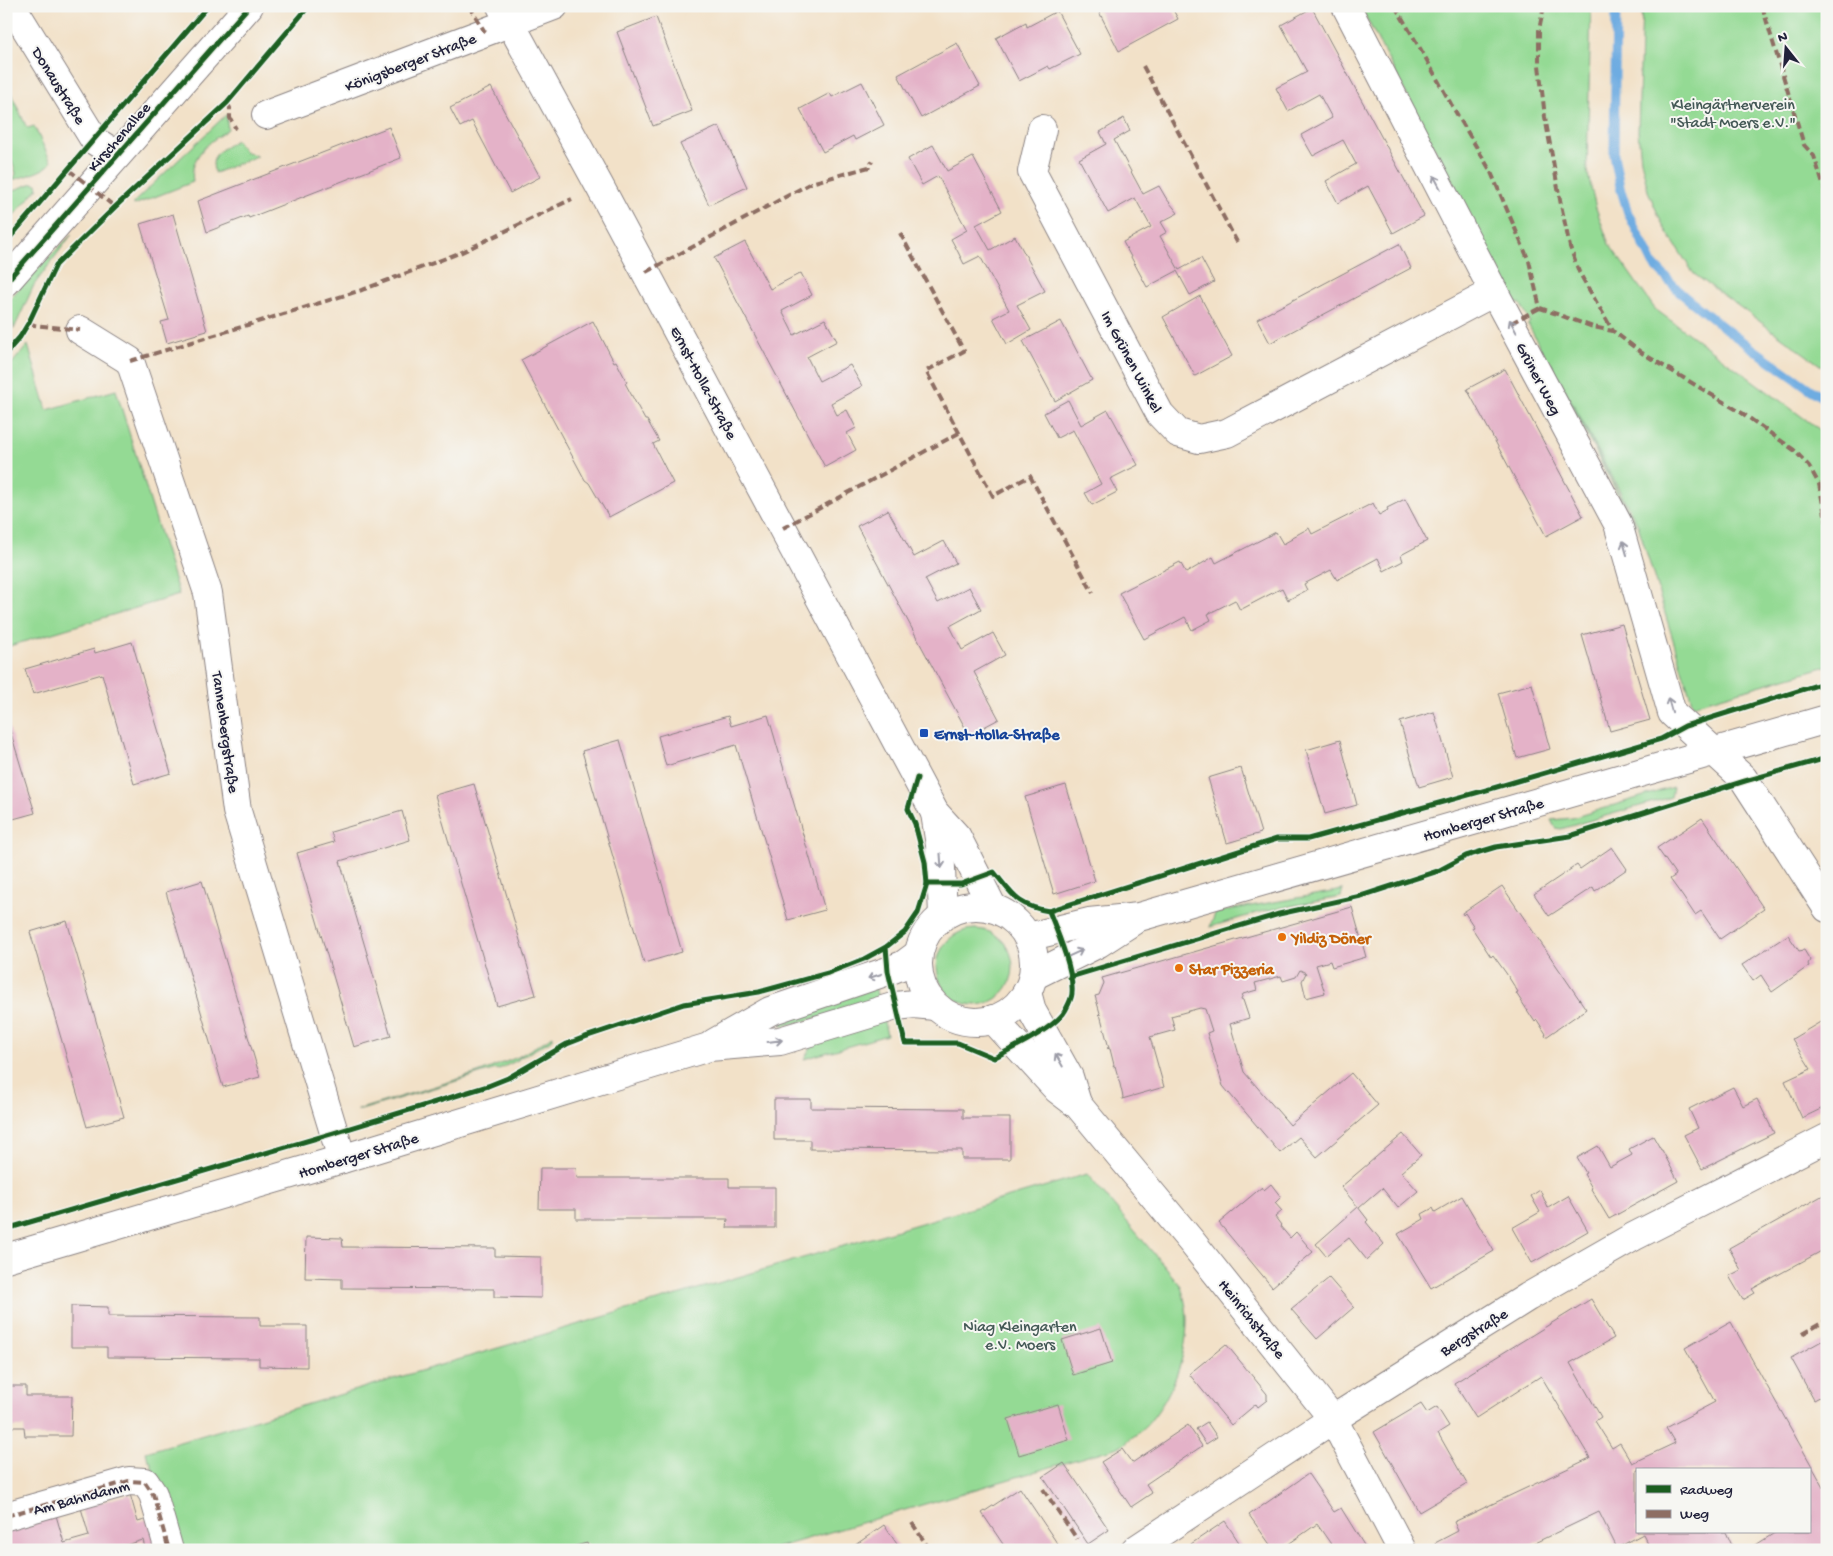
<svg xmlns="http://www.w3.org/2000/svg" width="1833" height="1556" font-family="'Gochi Hand',sans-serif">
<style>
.green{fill:#94da94;stroke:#5b7e68}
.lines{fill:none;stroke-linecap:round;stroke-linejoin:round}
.stream{stroke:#6eace1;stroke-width:9}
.building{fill:#e4b2c8}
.minor-casing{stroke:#8a8282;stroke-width:30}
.major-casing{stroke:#8a8282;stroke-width:30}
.minor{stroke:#fff;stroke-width:28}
.major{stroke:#fff;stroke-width:28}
.quiet{stroke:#8d6e63;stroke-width:4;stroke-dasharray:8 4;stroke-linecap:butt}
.cycleway-casing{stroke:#f6f6f2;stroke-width:8}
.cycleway{stroke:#1b5e20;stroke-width:5}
.oneway{stroke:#9c9ca7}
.transit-dot{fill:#1a4fb4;stroke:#f6f6f2;stroke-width:2}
.food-dot{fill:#e8710a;stroke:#f6f6f2;stroke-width:2}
.labels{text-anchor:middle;stroke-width:4;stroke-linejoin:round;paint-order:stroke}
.street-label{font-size:16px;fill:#22223b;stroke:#f6f6f2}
.park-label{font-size:16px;fill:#445956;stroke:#f6f6f2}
.transit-label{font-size:16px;font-weight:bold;fill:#164399;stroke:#f6f6f2;text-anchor:start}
.food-label{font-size:16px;font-weight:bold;fill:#c56008;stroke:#f6f6f2;text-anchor:start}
</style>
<rect width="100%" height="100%" fill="#f6f6f2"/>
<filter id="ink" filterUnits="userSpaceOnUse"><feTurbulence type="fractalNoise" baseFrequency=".02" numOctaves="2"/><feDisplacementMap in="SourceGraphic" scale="10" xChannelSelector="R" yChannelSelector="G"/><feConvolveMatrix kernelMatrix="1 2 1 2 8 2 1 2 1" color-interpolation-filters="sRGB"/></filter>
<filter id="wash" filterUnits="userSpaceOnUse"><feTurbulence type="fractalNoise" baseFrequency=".0096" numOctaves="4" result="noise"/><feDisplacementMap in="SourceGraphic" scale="20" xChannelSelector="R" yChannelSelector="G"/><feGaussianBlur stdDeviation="1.12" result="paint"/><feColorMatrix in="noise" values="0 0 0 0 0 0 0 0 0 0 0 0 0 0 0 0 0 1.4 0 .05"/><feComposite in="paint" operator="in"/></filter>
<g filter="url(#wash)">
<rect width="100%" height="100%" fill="#f2e1c8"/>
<g class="green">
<polygon points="1360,6 1591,6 1587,170 1596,208 1609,244 1655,309 1827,435 1827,666 1693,705 1638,525 1551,363 1635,524 1633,528 1623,504 1528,324 1530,322 1520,303 1517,304"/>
<polygon points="1642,6 1827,6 1827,370 1694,274 1663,226 1648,191 1641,160 1638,132"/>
<path d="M 11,93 L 26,126 L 28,128 L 34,126 L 51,162 C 47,171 22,177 12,180 L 16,174 L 15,170 L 6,147 L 6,95 Z"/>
<path d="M 227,114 L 227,123 L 228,129 C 209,143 189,155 193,182 L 134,205 L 134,202 Z"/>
<path d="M 236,140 L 244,151 L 257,156 L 215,173 C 208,154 222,150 236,140 Z"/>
<polygon points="33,183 37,184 38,188 6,224 6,193"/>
<polygon points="72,234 34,285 14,329 8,301 30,276"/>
<polygon points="28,345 47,410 116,390 179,595 6,647 6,370"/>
<polygon points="1673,787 1671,797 1561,829 1555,828 1551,820 1572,818"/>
<polygon points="1343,890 1341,897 1264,911 1210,927 1215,914 1228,910"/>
<circle cx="975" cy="967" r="38"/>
<polygon points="875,986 879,1003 783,1026 781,1020"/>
<polygon points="883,1018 887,1035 804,1059 815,1041"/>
<polygon points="553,1036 553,1039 518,1059 518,1060 497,1070 496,1069 361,1110 357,1110 478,1073 518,1057"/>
<path d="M 1087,1174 L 1181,1286 C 1184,1297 1187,1308 1187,1320 C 1187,1358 1171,1398 1146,1426 C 1139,1433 1129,1439 1122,1446 L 769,1550 L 177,1550 L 150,1460 L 148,1460 L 146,1452 Z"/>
</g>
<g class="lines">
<polyline class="stream" points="1616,6 1614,155 1620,187 1628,213 1653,264 1684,296 1732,334 1827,401"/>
</g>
<g id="blocks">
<g class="building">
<polygon points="1100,6 1171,6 1178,19 1119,51 1097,8"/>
<polygon points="1312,8 1424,216 1393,233 1368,186 1338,203 1326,181 1356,164 1343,140 1313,156 1301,135 1332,118 1319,94 1288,111 1276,88 1307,72 1281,25"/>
<polygon points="1057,11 1080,54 1050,69 1048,66 1019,81 996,38 1026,22 1027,27"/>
<polygon points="656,17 692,111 653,126 617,32"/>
<polygon points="957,43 980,86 921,118 898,75"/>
<polygon points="862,82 884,125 855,140 853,136 823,152 800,109 830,93 832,97"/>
<polygon points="491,87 540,177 510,193 472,121 460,127 450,108"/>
<polygon points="1124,118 1130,131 1114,140 1143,194 1159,186 1166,198 1178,213 1161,222 1167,232 1160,236 1179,270 1201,258 1214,282 1190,295 1177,271 1147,287 1123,242 1151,227 1135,198 1108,213 1079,159 1106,144 1100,132"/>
<polygon points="719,126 747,187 709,205 680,144"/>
<polygon points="389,127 401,158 249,218 248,216 207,232 198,201"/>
<polygon points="933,145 947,171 973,157 1002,211 976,225 990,250 1015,236 1045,291 1017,305 1031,330 1007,344 993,318 1009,310 980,256 964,264 958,252 951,239 967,230 938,176 922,185 908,159"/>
<polygon points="173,214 207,331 167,343 161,322 169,320 140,224"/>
<polygon points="745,242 770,289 801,273 812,295 782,311 794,335 825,319 837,341 807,357 819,381 850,365 862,386 831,403 837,415 847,410 856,428 847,433 856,450 825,467 714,258"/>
<polygon points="1399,244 1411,268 1270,343 1257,319"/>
<polygon points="1200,296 1232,356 1195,376 1163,317"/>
<polygon points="593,321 614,362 616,361 627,382 625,383 645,420 647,420 659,441 653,444 673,483 609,517 589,483 585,480 521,360"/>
<polygon points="1061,321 1092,380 1055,401 1023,341"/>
<polygon points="1505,369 1583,516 1546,536 1467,389"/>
<polygon points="1068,400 1081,425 1108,410 1138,465 1110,479 1117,492 1092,505 1085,493 1101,484 1073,430 1057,438 1044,413"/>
<polygon points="1405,499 1427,541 1401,555 1403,561 1384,571 1378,558 1337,580 1331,570 1304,584 1307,590 1288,600 1282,588 1240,610 1235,600 1208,614 1211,620 1192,630 1185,617 1144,639 1119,593 1180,562 1186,573 1213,557 1216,563 1276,532 1283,544 1292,539 1291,538 1309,528 1312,534 1373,503 1379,515 1388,510 1387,508"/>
<polygon points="888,510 914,557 944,541 956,563 925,579 938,603 969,587 981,609 950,626 962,650 993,633 1005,655 974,672 999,719 969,735 857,526"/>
<polygon points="1622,624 1650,720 1610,731 1582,635"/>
<polygon points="132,642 171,773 134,784 102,674 33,694 25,669 94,649 95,653"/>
<polygon points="1532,684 1550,749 1517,758 1498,693"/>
<polygon points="1434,712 1453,777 1419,787 1400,722"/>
<polygon points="768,715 825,910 788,920 736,745 666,766 658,736 728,716 731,726"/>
<polygon points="6,717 35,813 6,821"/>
<polygon points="620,740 682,952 644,963 582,751"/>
<polygon points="1340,740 1357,805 1325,814 1306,750"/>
<polygon points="1241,768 1261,833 1227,843 1208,778"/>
<polygon points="474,784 536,995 497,1006 435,795"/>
<polygon points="1066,785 1095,881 1054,894 1025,797"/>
<polygon points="402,811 410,840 340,861 391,1036 354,1047 297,853 334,842 331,832"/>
<polygon points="1702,818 1764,909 1720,939 1701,911 1695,915 1683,897 1670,879 1676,875 1657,848"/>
<polygon points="1612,847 1627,869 1595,891 1593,887 1549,916 1534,894 1577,865 1580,869"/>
<polygon points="202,881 260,1077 223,1087 166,892"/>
<polygon points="1502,886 1586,1009 1546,1037 1545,1035 1546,1034 1537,1020 1535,1022 1516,993 1518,992 1506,973 1493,955 1491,957 1472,928 1474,927 1465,913 1463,915 1462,913"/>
<polygon points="1352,907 1366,957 1332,967 1330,961 1316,965 1325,993 1306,998 1302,981 1306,973 1300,970 1296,977 1283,981 1281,976 1255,983 1257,990 1243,994 1241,999 1243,1000 1249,1018 1230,1024 1244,1072 1290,1125 1351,1073 1378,1105 1317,1157 1299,1137 1280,1153 1223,1086 1207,1033 1212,1031 1205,1009 1200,1008 1171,1016 1175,1030 1150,1037 1164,1087 1122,1099 1123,1097 1120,1084 1115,1066 1113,1067 1114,1065 1110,1049 1107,1048 1109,1048 1100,1014 1098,1015 1100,1013 1095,996 1099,995 1104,983 1102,978"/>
<polygon points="67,921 124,1117 87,1127 30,932"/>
<polygon points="1788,935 1799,951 1804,950 1810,960 1808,964 1809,966 1772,992 1761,975 1753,981 1742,965"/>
<polygon points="1827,971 1827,987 1822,978"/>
<polygon points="1827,1018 1827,1106 1802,1118 1785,1081 1811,1069 1792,1039"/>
<polygon points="1733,1087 1743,1106 1757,1099 1774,1133 1702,1169 1684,1135 1698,1128 1689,1109"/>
<polygon points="774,1099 811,1099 811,1108 963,1109 963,1118 1010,1118 1010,1159 962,1159 962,1150 810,1149 810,1140 774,1140"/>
<polygon points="1403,1134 1421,1155 1401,1172 1418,1191 1398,1208 1382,1188 1359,1208 1341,1187"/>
<polygon points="1653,1136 1661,1150 1662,1150 1678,1181 1609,1219 1591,1189 1592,1188 1584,1174 1586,1173 1577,1158 1598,1146 1610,1167 1632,1155 1629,1149"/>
<polygon points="540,1168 576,1168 577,1178 729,1178 729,1187 775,1187 775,1228 727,1228 728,1219 576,1219 576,1209 539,1209"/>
<polygon points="1271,1184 1281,1197 1275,1203 1282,1211 1275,1217 1281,1225 1280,1226 1290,1238 1296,1232 1313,1252 1272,1287 1219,1223 1262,1187 1264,1190"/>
<polygon points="1540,1190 1548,1208 1568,1196 1588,1231 1532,1263 1512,1228 1540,1212 1531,1196"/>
<polygon points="1827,1193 1827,1248 1752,1289 1755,1293 1743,1300 1729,1276 1741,1270 1729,1248"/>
<polygon points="1462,1196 1494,1251 1431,1288 1398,1234 1424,1219 1422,1214 1433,1208 1435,1212"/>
<polygon points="1358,1207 1368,1220 1366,1222 1384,1244 1367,1260 1349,1238 1326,1256 1316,1244"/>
<polygon points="306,1237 342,1238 343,1247 495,1248 495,1256 541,1257 541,1298 494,1297 494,1289 342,1288 342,1279 305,1278"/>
<polygon points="1329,1278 1354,1307 1317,1339 1291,1309"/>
<polygon points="1591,1299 1614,1338 1570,1363 1601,1417 1595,1421 1612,1448 1620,1443 1632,1463 1675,1443 1666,1428 1715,1402 1685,1348 1731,1322 1827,1493 1827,1550 1748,1550 1776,1532 1809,1532 1809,1470 1637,1470 1637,1532 1726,1532 1734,1550 1651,1550 1643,1534 1617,1548 1599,1512 1520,1550 1439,1550 1435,1543 1458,1531 1454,1522 1590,1458 1541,1376 1476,1418 1454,1383"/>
<polygon points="71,1306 108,1307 108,1316 260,1317 260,1326 307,1326 307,1367 259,1366 259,1358 107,1357 107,1347 71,1347"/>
<polygon points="1101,1328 1112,1363 1073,1375 1062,1340"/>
<polygon points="1827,1338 1827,1393 1814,1400 1791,1358"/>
<polygon points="1226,1344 1267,1394 1267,1400 1258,1407 1256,1404 1231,1425 1189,1374"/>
<polygon points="6,1386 26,1386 26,1396 72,1396 71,1436 25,1436 24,1427 6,1427"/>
<polygon points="1058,1404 1069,1440 1019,1455 1008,1419"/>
<polygon points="1421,1404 1427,1413 1437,1407 1449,1426 1438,1433 1467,1484 1419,1512 1374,1432"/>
<polygon points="1207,1422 1217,1437 1206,1444 1196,1429"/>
<polygon points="1188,1425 1202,1446 1146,1484 1152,1493 1131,1507 1101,1462 1122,1449 1132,1463"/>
<polygon points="1064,1463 1109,1530 1088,1544 1043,1477"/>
<polygon points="1308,1474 1334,1512 1341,1508 1367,1550 1335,1550 1317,1524 1280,1550 1274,1550 1249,1515"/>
<polygon points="1020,1488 1061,1549 1060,1550 1007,1550 982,1513"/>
<polygon points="130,1494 138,1522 151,1518 158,1544 145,1548 143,1540 110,1550 6,1550 6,1526 55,1512 64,1543 89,1536 81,1508"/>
<polygon points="1225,1521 1244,1550 1186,1550 1185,1548"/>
<polygon points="884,1525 901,1550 848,1550"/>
<polygon points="587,1543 589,1550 564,1550 564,1549"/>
</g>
</g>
</g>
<g filter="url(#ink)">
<use href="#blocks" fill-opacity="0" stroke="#8a8282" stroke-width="1"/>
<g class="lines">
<defs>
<g id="minor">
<polyline points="12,6 95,141 117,155"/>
<polyline points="501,6 600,187 935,813 957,837 993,908"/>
<polyline points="1346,6 1494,292 1618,524 1672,713 1743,778 1827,908"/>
<polyline points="266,115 554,6"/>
<polyline points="1042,129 1032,172 1160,414 1178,433 1199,439 1227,433 1494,292"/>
<polyline points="6,282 249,6"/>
<polyline points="80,330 130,361 208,593 237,811 342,1159"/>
<polyline points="935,813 940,845 943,915"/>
<polyline points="1027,992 1032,1011 1069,1077 1077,1103"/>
<polyline points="993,1019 1057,1089 1078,1105 1191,1241 1333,1419 1402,1550"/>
<polyline points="6,1516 129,1481 145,1482 153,1494 169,1550"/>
<polyline points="1135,1550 1333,1419 1528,1297 1633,1237 1827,1138"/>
</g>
<g id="major">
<circle cx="976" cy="964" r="58"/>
<polyline points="1028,937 1089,922 1139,917 1827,719"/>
<polyline points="1033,976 1099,943 1133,921"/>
<polyline points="714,1043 770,1011 888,971 903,965 918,954"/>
<polyline points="6,1258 342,1159 709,1047 780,1041 896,1006 914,1004 935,1006"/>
</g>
</defs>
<use href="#minor" class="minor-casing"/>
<use href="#major" class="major-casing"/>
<use href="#minor" class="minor"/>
<use href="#major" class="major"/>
<g class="quiet">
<polyline points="469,6 485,32"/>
<polyline points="1395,6 1424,55 1451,104 1490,170 1529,261 1540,308 1593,327 1613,331 1642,353 1742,413 1794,450 1809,466 1819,484 1827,524"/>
<polyline points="1544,6 1539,30 1539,65 1545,117 1561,205 1570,247 1579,272 1613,331"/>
<polyline points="1762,6 1804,145 1814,156 1827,197"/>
<polyline points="1143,66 1237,242"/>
<polyline points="227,103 230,108 230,118 236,129"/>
<polyline points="69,170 115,207"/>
<polyline points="900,233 964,351 926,371 993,496 1030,476 1093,593"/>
<polyline points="646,272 811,183 869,167 872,161"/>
<polyline points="29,322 34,325 80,330"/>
<polyline points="1511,323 1540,308"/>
<polyline points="130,361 362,290 462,252 572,199"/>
<polyline points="783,528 959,433"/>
<polyline points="1802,1334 1827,1320"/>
<polyline points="1043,1489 1077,1539"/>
<polyline points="6,1516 129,1481 145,1482 153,1494 169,1550"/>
<polyline points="912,1523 930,1550"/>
</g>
<defs>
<g id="cycleway">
<polyline points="6,242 208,6"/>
<polyline points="6,282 249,6"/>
<polyline points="6,353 20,337 29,322 56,265 115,207 227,103 309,6"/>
<polyline points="1049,911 1277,839 1308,839 1490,789 1661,739 1685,726 1827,682"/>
<path d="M 886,947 L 888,971 L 905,1043 L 958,1043 L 994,1058 C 1014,1047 1049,1031 1063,1014 C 1066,1010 1072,998 1072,993 C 1074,971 1057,931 1049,911 C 1017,906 1013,895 994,872 L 961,884 L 927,884"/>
<polyline points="1070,977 1279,914 1361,896 1438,871 1466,856 1496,847 1570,836 1745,781 1827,758"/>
<polyline points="6,1229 334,1133 488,1086 508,1078 567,1044 585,1037 684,1004 759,992 828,973 864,959 886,947 905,932 918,913 927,884 925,862 915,824 908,809 917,778"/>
</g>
</defs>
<use href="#cycleway" class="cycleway-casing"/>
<use href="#cycleway" class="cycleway"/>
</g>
<defs><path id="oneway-shaft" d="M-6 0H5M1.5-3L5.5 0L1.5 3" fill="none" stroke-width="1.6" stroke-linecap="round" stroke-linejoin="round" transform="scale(1.25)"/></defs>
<g class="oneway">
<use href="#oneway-shaft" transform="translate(1437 182) rotate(-118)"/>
<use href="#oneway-shaft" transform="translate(1513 326) rotate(-118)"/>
<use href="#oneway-shaft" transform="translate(1625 548) rotate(-106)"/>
<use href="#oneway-shaft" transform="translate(1670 705) rotate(-106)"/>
<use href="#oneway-shaft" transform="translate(941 861) rotate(86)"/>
<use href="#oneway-shaft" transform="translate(1076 953) rotate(-25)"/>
<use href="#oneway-shaft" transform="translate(875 976) rotate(162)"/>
<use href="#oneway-shaft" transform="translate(775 1041) rotate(-7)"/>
<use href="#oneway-shaft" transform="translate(1059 1060) rotate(-120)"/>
</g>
</g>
<rect class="transit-dot" x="919" y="728" width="10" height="10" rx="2.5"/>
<g class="food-dot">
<circle cx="1282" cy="937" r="5"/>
<circle cx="1179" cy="968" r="5"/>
</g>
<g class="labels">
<g class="street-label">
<text transform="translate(410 61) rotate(-21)" y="6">Königsberger Straße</text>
<text transform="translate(60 85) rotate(58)" y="6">Donaustraße</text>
<text transform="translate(118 136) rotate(-49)" y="6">Kirschenallee</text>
<text transform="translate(1133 361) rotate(62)" y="6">Im Grünen Winkel</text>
<text transform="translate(1540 378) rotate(62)" y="6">Grüner Weg</text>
<text transform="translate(705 382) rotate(62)" y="6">Ernst-Holla-Straße</text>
<text transform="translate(227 732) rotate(82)" y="6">Tannenbergstraße</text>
<text transform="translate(1483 818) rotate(-16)" y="6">Homberger Straße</text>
<text transform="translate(358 1154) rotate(-17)" y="6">Homberger Straße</text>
<text transform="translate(1253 1318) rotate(51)" y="6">Heinrichstraße</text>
<text transform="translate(1473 1331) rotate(-32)" y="6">Bergstraße</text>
<text transform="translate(81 1496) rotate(-15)" y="6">Am Bahndamm</text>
</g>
<g class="park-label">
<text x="1733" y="109">Kleingärtnerverein<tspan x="1733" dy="18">"Stadt Moers e.V."</tspan></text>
<text x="1020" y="1331">Niag Kleingarten<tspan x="1020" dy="18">e.V. Moers</tspan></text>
</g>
<g class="transit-label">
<text x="934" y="739">Ernst-Holla-Straße</text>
</g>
<g class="food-label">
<text x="1292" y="943">Yildiz Döner</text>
<text x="1189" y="974">Star Pizzeria</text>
</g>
</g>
<rect width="1833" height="1556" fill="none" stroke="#f6f6f2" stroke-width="25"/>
<rect x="1636" y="1468" width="175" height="65" fill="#f6f6f2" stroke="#a1a1a9"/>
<rect x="1646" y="1485" width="25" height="8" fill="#1b5e20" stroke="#a1a1a9"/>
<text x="1680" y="1494" font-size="15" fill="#22223b">Radweg</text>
<rect x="1646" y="1510" width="25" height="8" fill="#8d6e63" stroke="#a1a1a9"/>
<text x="1680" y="1518" font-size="15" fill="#22223b">Weg</text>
<g transform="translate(1786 48) rotate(343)" stroke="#f6f6f2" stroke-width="4" paint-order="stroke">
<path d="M0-4L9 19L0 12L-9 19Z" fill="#22223b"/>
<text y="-8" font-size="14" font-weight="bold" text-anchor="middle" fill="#22223b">N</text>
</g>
</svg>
